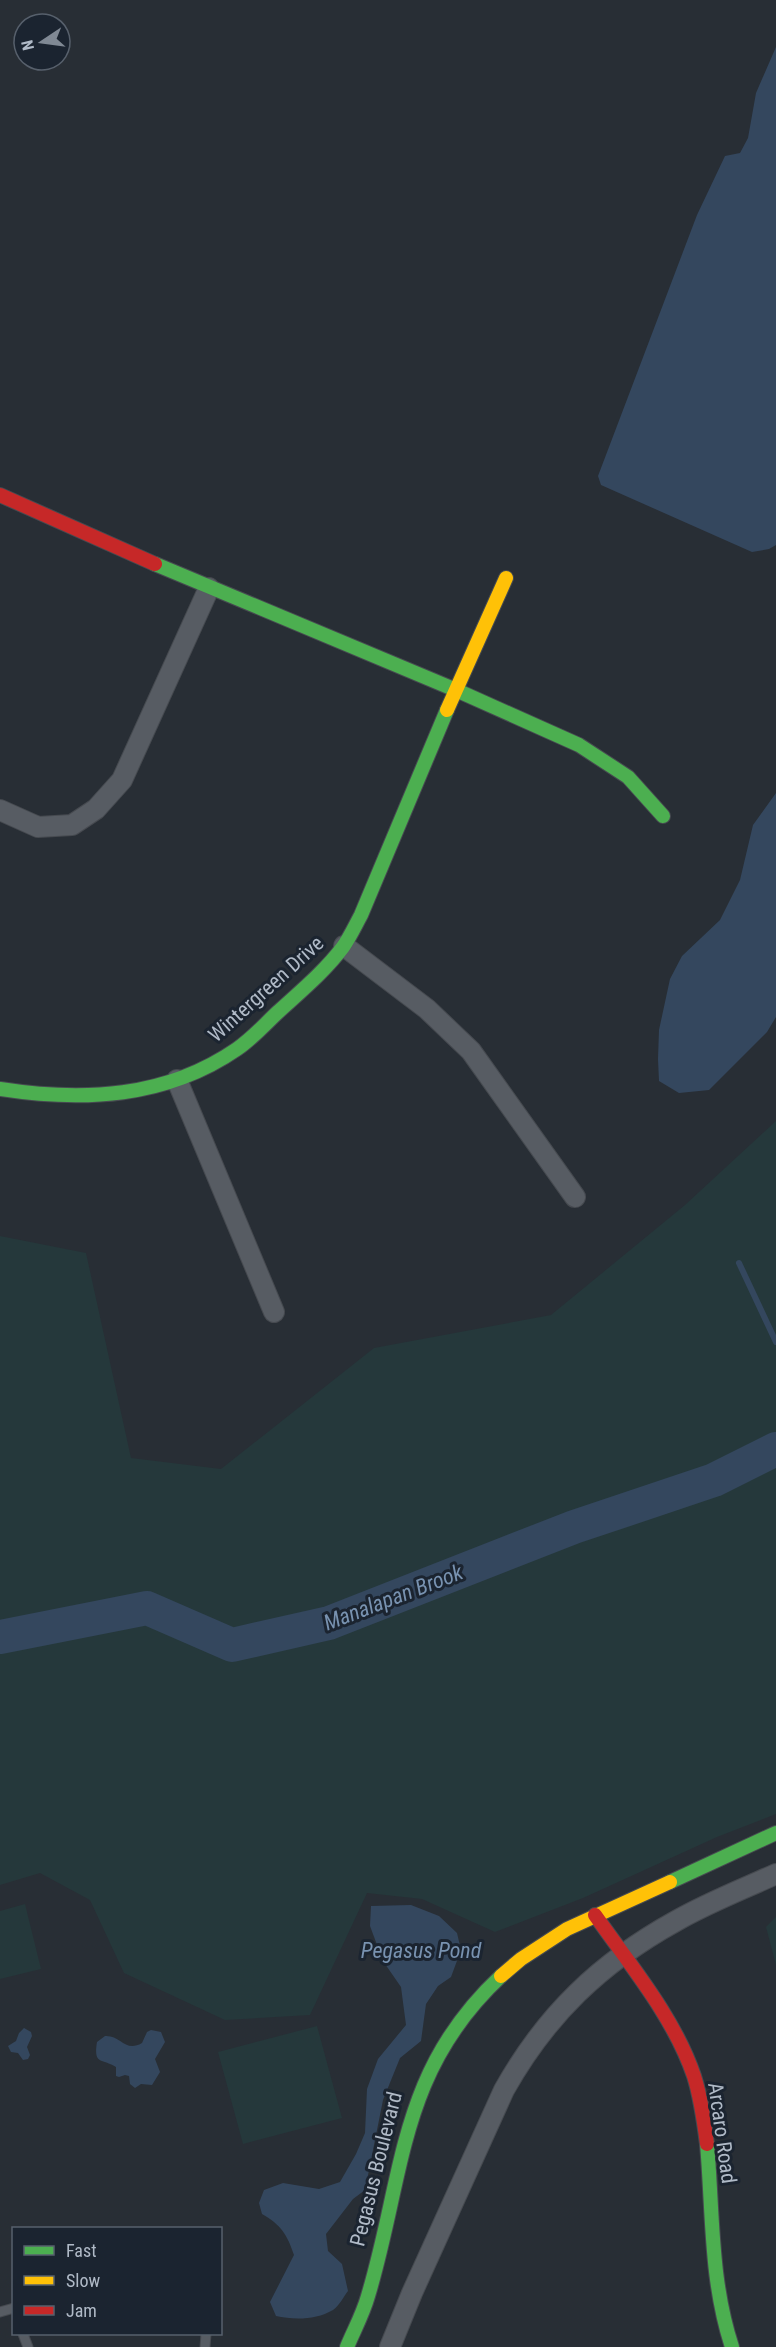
<svg xmlns="http://www.w3.org/2000/svg" width="776" height="2347" font-family="'Roboto Condensed',sans-serif">
<style>
.green{fill:#25383b}
.water{fill:#34475e}
.lines{fill:none;stroke-linecap:round;stroke-linejoin:round}
.stream{stroke:#34475e;stroke-width:6}
.river{stroke:#34475e;stroke-width:34}
.lane-casing{stroke:#464a50;stroke-width:11}
.street-casing{stroke:#464a50;stroke-width:22}
.fast-casing{stroke:#464a50;stroke-width:16}
.slow-casing{stroke:#464a50;stroke-width:16}
.jam-casing{stroke:#464a50;stroke-width:16}
.lane{stroke:#575c63;stroke-width:9}
.street{stroke:#575c63;stroke-width:20}
.fast{stroke:#4caf50;stroke-width:14}
.slow{stroke:#ffc107;stroke-width:14}
.jam{stroke:#c62828;stroke-width:14}
.labels{text-anchor:middle;stroke-width:6;stroke-linejoin:round;paint-order:stroke}
.street-label{font-size:21px;fill:#b0bac7;stroke:#1b2430}
.water-label{font-size:22px;font-style:italic;fill:#7892b0;stroke:#1b2430}
</style>
<rect width="100%" height="100%" fill="#282e35"/>
<g class="green">
<polygon points="776,1121 776,1814 717,1837 583,1898 495,1932 422,1899 367,1893 310,2015 225,2020 124,1973 90,1900 40,1873 0,1885 0,1236 86,1253 131,1458 221,1469 374,1348 551,1315 685,1205"/>
<polygon points="25,1904 41,1969 0,1979 0,1911"/>
<polygon points="776,1917 776,1965 766,1927"/>
<polygon points="317,2026 342,2118 243,2144 218,2052"/>
</g>
<g class="water">
<polygon points="776,47 776,545 769,549 752,552 601,485 598,476 697,215 725,156 740,153 748,138 756,93"/>
<polygon points="776,793 776,1017 767,1032 709,1090 679,1093 659,1081 658,1059 659,1030 670,979 682,956 720,920 740,880 753,825"/>
<path d="M 411,1905 L 439,1916 L 457,1933 L 461,1950 L 451,1977 L 438,1986 L 426,2004 L 421,2041 L 400,2058 L 383,2100 L 365,2190 L 353,2199 L 326,2234 L 328,2251 L 342,2264 L 348,2291 C 344,2296 339,2306 333,2310 C 316,2320 294,2320 276,2316 L 270,2302 L 294,2255 C 287,2234 281,2225 262,2214 L 259,2203 L 264,2190 L 283,2183 L 319,2189 L 340,2182 L 356,2154 L 365,2133 L 367,2089 L 378,2059 L 406,2025 L 401,1987 L 383,1961 L 370,1926 L 371,1906 Z"/>
<polygon points="24,2028 31,2032 32,2036 27,2047 30,2055 28,2059 23,2060 18,2053 11,2052 8,2046 16,2041 19,2033"/>
<path d="M 151,2030 L 161,2032 L 165,2042 L 155,2059 L 160,2072 L 152,2085 L 141,2084 L 135,2088 L 130,2084 L 129,2076 L 125,2075 L 119,2077 L 116,2076 L 116,2067 C 103,2058 93,2066 97,2042 L 105,2036 C 121,2035 125,2053 142,2043 L 147,2032 Z"/>
</g>
<g class="lines">
<polyline class="stream" points="739,1263 776,1342"/>
<polyline class="river" points="0,1637 147,1608 232,1645 329,1623 574,1527 714,1480 776,1449"/>
<defs>
<g id="lane">
<polyline points="0,2312 14,2308"/>
<polyline points="23,2334 28,2347"/>
<polyline points="205,2347 206,2334"/>
</g>
<g id="street">
<polyline points="0,810 38,827 72,825 96,809 122,780 209,588"/>
<polyline points="344,946 427,1009 471,1051 575,1197"/>
<polyline points="177,1080 274,1312"/>
<path d="M 390,2347 L 412,2293 L 504,2090 C 546,2015 600,1963 676,1921 C 707,1903 743,1889 776,1874"/>
</g>
<g id="fast">
<polyline points="155,564 456,690 579,745 628,777 663,816"/>
<path d="M 0,1089 C 83,1102 166,1098 237,1049 C 253,1038 265,1024 278,1012 C 301,991 325,971 343,947 C 350,937 355,926 361,915 L 447,710"/>
<polyline points="670,1882 776,1833"/>
<path d="M 707,2144 C 713,2213 710,2280 732,2347"/>
<path d="M 347,2347 C 354,2330 363,2314 368,2296 C 405,2173 398,2072 501,1976"/>
</g>
<g id="slow">
<polyline points="447,710 506,578"/>
<polyline points="501,1976 521,1959 567,1929 670,1882"/>
</g>
<g id="jam">
<polyline points="0,495 155,564"/>
<path d="M 595,1915 C 630,1965 674,2017 694,2076 C 701,2098 704,2121 707,2144"/>
</g>
</defs>
<use href="#lane" class="lane-casing"/>
<use href="#street" class="street-casing"/>
<use href="#fast" class="fast-casing"/>
<use href="#slow" class="slow-casing"/>
<use href="#jam" class="jam-casing"/>
<use href="#lane" class="lane"/>
<use href="#street" class="street"/>
<use href="#fast" class="fast"/>
<use href="#slow" class="slow"/>
<use href="#jam" class="jam"/>
</g>
<g class="labels">
<g class="street-label">
<text transform="translate(266 989) rotate(-42)" y="7">Wintergreen Drive</text>
<text transform="translate(722 2133) rotate(82)" y="7">Arcaro Road</text>
<text transform="translate(376 2169) rotate(-76)" y="7">Pegasus Boulevard</text>
</g>
<g class="water-label">
<text transform="translate(393 1597) rotate(-21)" y="8">Manalapan Brook</text>
<text x="421" y="1958">Pegasus Pond</text>
</g>
</g>
<rect x="12" y="2227" width="210" height="108" fill="#1b2430" stroke="#57606c" stroke-width="1.5"/>
<rect x="24" y="2246" width="30" height="9" fill="#4caf50" stroke="#57606c" stroke-width="1.5"/>
<text x="66" y="2257" font-size="18" fill="#b0bac7">Fast</text>
<rect x="24" y="2276" width="30" height="9" fill="#ffc107" stroke="#57606c" stroke-width="1.5"/>
<text x="66" y="2287" font-size="18" fill="#b0bac7">Slow</text>
<rect x="24" y="2306" width="30" height="9" fill="#c62828" stroke="#57606c" stroke-width="1.5"/>
<text x="66" y="2317" font-size="18" fill="#b0bac7">Jam</text>
<g transform="translate(42 42) rotate(257)"><circle r="28" fill="#1b2430" stroke="#57606c" stroke-width="1.5"/>
<path d="M0-4.5L10 22L0 15L-10 22Z" fill="#808994"/>
<text y="-9" font-size="16" font-weight="bold" text-anchor="middle" fill="#b0bac7">N</text>
</g>
</svg>
